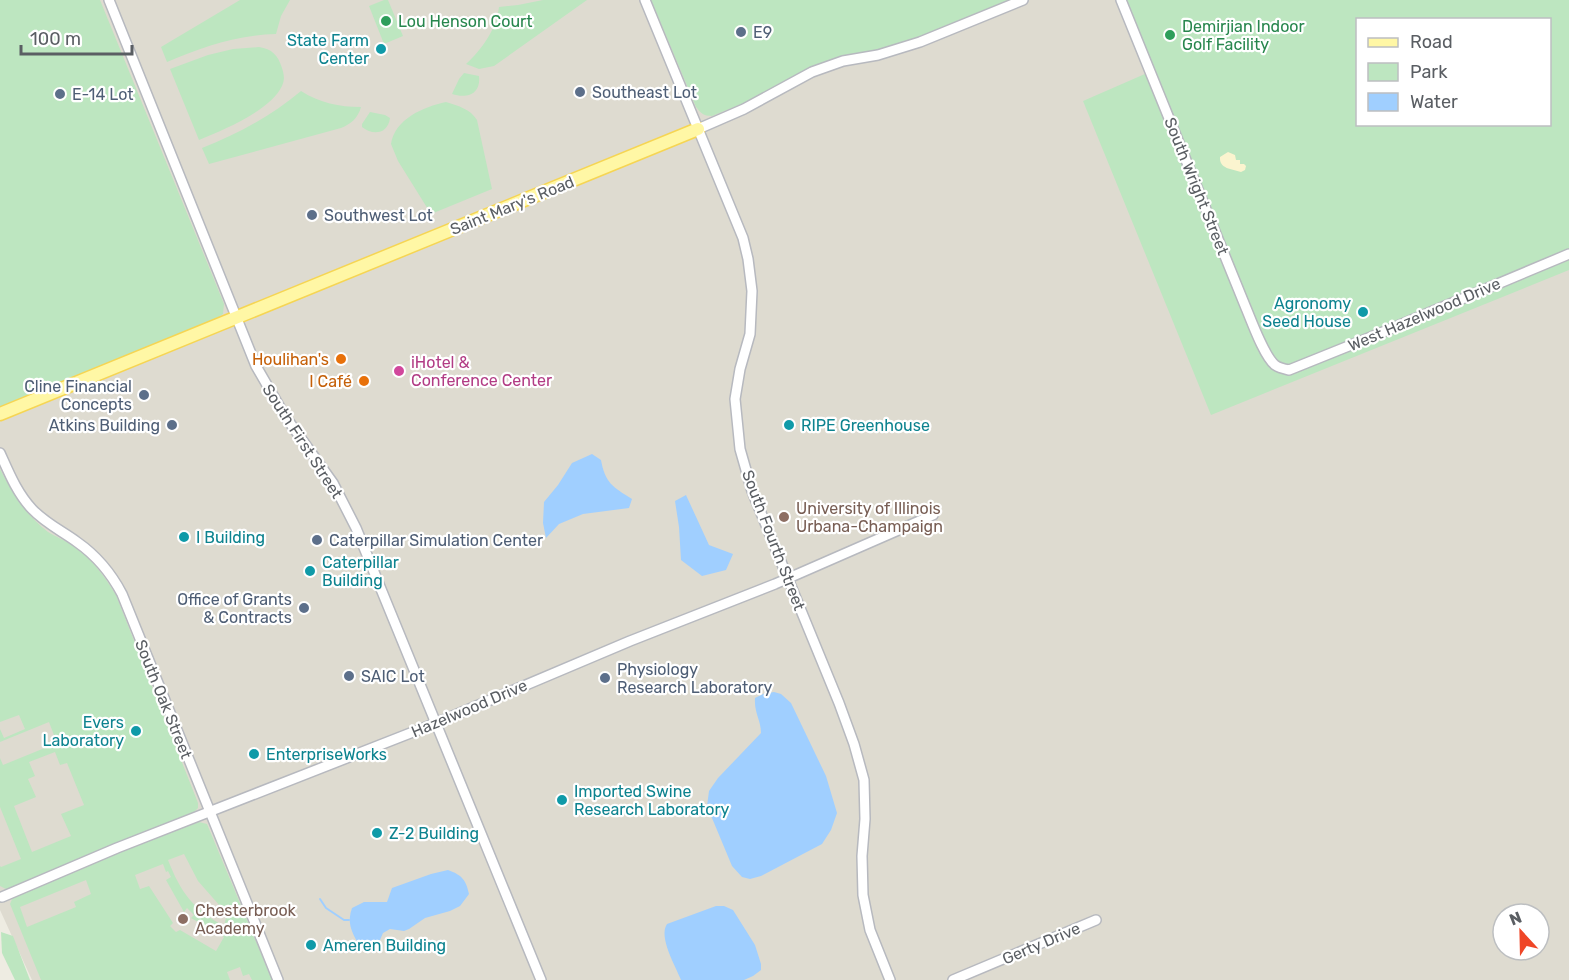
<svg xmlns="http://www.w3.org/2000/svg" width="1569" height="980" font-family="Rubik,sans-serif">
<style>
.education{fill:#dedbd0;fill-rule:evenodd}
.green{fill:#bde6c0;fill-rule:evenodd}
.sand{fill:#fbf4cf}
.water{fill:#a0cfff}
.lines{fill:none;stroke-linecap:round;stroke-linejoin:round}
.stream{stroke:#a0cfff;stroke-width:2}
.minor-casing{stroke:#b7b9bf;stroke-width:12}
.major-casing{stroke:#f6d553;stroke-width:15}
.minor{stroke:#fff;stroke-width:9}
.major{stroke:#fff7a5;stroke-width:12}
.leisure-dot{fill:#2e9e5b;stroke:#fff;stroke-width:2}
.service-dot{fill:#5c6f8a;stroke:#fff;stroke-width:2}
.culture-dot{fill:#0f9aa8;stroke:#fff;stroke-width:2}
.food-dot{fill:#e8710a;stroke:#fff;stroke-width:2}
.hotel-dot{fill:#d1479c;stroke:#fff;stroke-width:2}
.education-dot{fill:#8d6e63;stroke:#fff;stroke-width:2}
.labels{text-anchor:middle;stroke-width:4.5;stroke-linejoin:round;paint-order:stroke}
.leisure-label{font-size:16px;fill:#27864d;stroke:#fff;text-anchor:start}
.service-label{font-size:16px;fill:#4e5e75;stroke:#fff;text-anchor:start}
.culture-label{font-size:16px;fill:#0d838f;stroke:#fff;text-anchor:start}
.street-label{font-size:16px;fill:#5a5e63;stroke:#fff}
.food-label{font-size:16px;fill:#c56008;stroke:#fff;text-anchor:end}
.hotel-label{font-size:16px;fill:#b23c85;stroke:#fff;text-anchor:start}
.education-label{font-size:16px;fill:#785e54;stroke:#fff;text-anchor:start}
</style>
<rect width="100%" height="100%" fill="#eeece2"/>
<path class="education" d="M 0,0 L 1569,0 L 1569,980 L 32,980 L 0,910 ZM 1358,20 L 1550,20 L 1550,124 L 1358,124 ZM 1503,914 L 1539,914 L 1539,950 L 1503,950 Z"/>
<g class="green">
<polygon points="0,0 100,0 224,304 223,314 211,322 0,409"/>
<path d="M 240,0 L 290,0 L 281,16 L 276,34 C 237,35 202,47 167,62 L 161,47 Z"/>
<polygon points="384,0 388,0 403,36 384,44 369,6"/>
<path d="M 543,0 L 587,0 L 494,66 L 479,69 L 466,64 C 482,49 496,30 499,7 L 518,5 Z"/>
<path d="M 651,0 L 1014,0 L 912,41 L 891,48 L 841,58 L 813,67 L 749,101 L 712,116 C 703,116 701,113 696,107 Z"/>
<path d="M 1124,0 L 1569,0 L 1569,270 L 1211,415 L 1083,101 L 1154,70 ZM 1358,20 L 1550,20 L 1550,124 L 1358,124 Z"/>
<path d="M 259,47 C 272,49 278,55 282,68 C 284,74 285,80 282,86 C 270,111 223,130 199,140 L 170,69 L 208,55 L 233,49 Z"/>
<path d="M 464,73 L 479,76 C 481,94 467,99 452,94 L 459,79 Z"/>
<path d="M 301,91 C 320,103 339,107 361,107 C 358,118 351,124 341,128 L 209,164 L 202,148 C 238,134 271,116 301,91 Z"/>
<path d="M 446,102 C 459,106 470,109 477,120 L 492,189 L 431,214 L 398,161 L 391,144 C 395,119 423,107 446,102 Z"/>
<path d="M 370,112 L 385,115 L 390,118 C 388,134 373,136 362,127 L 362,124 Z"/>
<path d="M 0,469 C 12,493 26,515 48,532 C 56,537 65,540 73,546 C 92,559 104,575 116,595 L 198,803 L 198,808 L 192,814 L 8,890 L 0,886 L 0,866 L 1,867 L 21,859 L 0,807 L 0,758 L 3,765 L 57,743 L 49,722 L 0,742 L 0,729 L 4,738 L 25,729 L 19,715 L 0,722 ZM 55,752 L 60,765 L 67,763 L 84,805 L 61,814 L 71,836 L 32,852 L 14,806 L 36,797 L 28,779 L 35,776 L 29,762 Z"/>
<path d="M 199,822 L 207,824 L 272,980 L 252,980 L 249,974 L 243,976 L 240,967 L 227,972 L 230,980 L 41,980 L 10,904 L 13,897 L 100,859 ZM 184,854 L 198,881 L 220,906 L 216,910 L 227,914 L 224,926 C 193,909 181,893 168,860 ZM 163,864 L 166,872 L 168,871 L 171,877 L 166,880 L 184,912 L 187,908 L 194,915 L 191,918 L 224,937 L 216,951 L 180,930 L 176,932 L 170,926 L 173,923 L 149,886 L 140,889 L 135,875 ZM 86,880 L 91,894 L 74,902 L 76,907 L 27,927 L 20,907 Z"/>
<polygon points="1,932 13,936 30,980 15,980 2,953"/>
</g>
<path class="sand" d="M 1228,152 L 1235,155 L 1236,160 L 1240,160 L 1240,164 L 1244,164 L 1246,166 L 1245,170 L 1241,172 C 1232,169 1219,169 1220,157 Z"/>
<g class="water">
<path d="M 592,454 L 601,460 C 605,483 613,487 632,499 L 629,508 L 583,514 L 559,524 L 546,538 L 543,523 L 544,502 L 558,485 L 572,463 Z"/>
<polygon points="686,495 709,545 733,554 726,570 702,576 681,560 679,527 675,501"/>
<path d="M 774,692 L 781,694 L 791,703 L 826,776 L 837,813 L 831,830 L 822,844 L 761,876 L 750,879 L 742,877 L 732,866 L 707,806 L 709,791 L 718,778 L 761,733 C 761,720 754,713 755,698 L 763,694 Z"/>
<path d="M 448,870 C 462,875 466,880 469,894 L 460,906 L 450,911 L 425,918 L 409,929 L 404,931 L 390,929 L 383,933 L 380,940 L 371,945 L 358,943 C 351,931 347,922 352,908 L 364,902 L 387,902 L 392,888 L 431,874 Z"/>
<path d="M 716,906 L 724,906 L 733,910 L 755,945 L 761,964 L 761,970 L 753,976 L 744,980 L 681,980 C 676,967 658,937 667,924 Z"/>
</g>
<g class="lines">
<polyline class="stream" points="320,899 326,908 344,920 349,920"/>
<defs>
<g id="minor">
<polyline points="109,0 256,366 285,416 333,483 356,528 541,980"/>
<polyline points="645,0 743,238 748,259 752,291 750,334 740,369 735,399 740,449 752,491 839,703 854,744 864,780 865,819 862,856 863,895 870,930 890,980"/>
<path d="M 1121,0 L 1246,308 C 1252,322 1264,356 1275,365 C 1279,368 1284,369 1289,370 L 1371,337 L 1569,254"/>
<polyline points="698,129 744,109 812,72 843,61 878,55 920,42 1023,0"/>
<path d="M 0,453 C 9,473 17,493 32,509 C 45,523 62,531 77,542 C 97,556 111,573 122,594 L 278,980"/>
<polyline points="2,897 117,848 436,723 630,641 775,584 933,515"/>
<polyline points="953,980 1096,920"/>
</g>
<polyline id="major" points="0,414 698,129"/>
</defs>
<use href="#minor" class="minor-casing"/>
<use href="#major" class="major-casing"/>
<use href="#minor" class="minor"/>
<use href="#major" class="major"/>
</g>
<g class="leisure-dot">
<circle cx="386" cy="21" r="6"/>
<circle cx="1170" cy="35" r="6"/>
</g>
<g class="service-dot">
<circle cx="741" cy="32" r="6"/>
<circle cx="580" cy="92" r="6"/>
<circle cx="60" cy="94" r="6"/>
<circle cx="312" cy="215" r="6"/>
<circle cx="144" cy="395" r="6"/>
<circle cx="172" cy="425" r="6"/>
<circle cx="317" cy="540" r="6"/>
<circle cx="304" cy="608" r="6"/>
<circle cx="349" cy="676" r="6"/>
<circle cx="605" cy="678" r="6"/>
</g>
<g class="culture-dot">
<circle cx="381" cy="49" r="6"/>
<circle cx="1363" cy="312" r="6"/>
<circle cx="789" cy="425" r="6"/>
<circle cx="184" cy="537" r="6"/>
<circle cx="310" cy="571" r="6"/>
<circle cx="136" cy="731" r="6"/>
<circle cx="254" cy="754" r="6"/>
<circle cx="562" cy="800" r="6"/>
<circle cx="377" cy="833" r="6"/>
<circle cx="311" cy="945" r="6"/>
</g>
<g class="food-dot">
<circle cx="341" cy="359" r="6"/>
<circle cx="364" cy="381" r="6"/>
</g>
<circle class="hotel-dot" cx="399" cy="371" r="6"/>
<g class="education-dot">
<circle cx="784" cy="517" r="6"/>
<circle cx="183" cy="919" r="6"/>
</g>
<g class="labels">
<g class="leisure-label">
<text x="398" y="27">Lou Henson Court</text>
<text x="1182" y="32">Demirjian Indoor<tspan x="1182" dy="18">Golf Facility</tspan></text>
</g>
<g class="service-label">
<text x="753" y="38">E9</text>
<text x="592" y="98">Southeast Lot</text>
<text x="72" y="100">E-14 Lot</text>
<text x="324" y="221">Southwest Lot</text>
<text x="132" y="392" text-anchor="end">Cline Financial<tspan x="132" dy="18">Concepts</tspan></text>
<text x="160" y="431" text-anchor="end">Atkins Building</text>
<text x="329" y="546">Caterpillar Simulation Center</text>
<text x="292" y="605" text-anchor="end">Office of Grants<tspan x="292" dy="18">&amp; Contracts</tspan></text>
<text x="617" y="675">Physiology<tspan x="617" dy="18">Research Laboratory</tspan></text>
<text x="361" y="682">SAIC Lot</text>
</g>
<g class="culture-label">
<text x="369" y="46" text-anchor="end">State Farm<tspan x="369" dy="18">Center</tspan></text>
<text x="1351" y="309" text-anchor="end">Agronomy<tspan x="1351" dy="18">Seed House</tspan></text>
<text x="801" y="431">RIPE Greenhouse</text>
<text x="196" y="543">I Building</text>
<text x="322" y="568">Caterpillar<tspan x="322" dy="18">Building</tspan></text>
<text x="124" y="728" text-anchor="end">Evers<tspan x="124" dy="18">Laboratory</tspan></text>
<text x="266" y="760">EnterpriseWorks</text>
<text x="574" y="797">Imported Swine<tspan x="574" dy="18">Research Laboratory</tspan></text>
<text x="389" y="839">Z-2 Building</text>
<text x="323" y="951">Ameren Building</text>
</g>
<g class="street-label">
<text transform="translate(1197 186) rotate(68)" y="6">South Wright Street</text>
<text transform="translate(512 205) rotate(-22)" y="6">Saint Mary's Road</text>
<text transform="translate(1424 314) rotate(-23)" y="6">West Hazelwood Drive</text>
<text transform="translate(303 441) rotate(57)" y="6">South First Street</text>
<text transform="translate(774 540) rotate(69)" y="6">South Fourth Street</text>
<text transform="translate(164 699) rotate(68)" y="6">South Oak Street</text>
<text transform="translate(469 708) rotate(-23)" y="6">Hazelwood Drive</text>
<text transform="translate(1041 943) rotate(-23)" y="6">Gerty Drive</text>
</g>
<g class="food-label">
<text x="329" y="365">Houlihan's</text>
<text x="352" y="387">I Café</text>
</g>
<g class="hotel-label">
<text x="411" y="368">iHotel &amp;<tspan x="411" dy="18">Conference Center</tspan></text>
</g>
<g class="education-label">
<text x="796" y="514">University of Illinois<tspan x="796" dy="18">Urbana-Champaign</tspan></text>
<text x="195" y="916">Chesterbrook<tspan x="195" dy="18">Academy</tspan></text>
</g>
</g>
<rect x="1356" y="18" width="195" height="108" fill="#ffffff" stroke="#bdbfc1" stroke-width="1.5"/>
<rect x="1368" y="38" width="30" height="9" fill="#fff7a5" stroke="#bdbfc1" stroke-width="1.5"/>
<text x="1410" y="48" font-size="18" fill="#5a5e63">Road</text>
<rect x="1368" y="63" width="30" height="18" fill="#bde6c0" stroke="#bdbfc1" stroke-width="1.5"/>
<text x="1410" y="78" font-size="18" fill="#5a5e63">Park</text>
<rect x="1368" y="93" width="30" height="18" fill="#a0cfff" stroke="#bdbfc1" stroke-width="1.5"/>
<text x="1410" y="108" font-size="18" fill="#5a5e63">Water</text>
<g transform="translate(1521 932) rotate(338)"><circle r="28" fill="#ffffff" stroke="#bdbfc1" stroke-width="1.5"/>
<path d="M0-4.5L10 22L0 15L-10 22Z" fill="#ef4627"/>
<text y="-9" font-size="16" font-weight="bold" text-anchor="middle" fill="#5a5e63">N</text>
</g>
<path d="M21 45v9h111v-9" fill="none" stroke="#5a5e63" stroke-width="3"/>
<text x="30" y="45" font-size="18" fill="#5a5e63" stroke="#ffffff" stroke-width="4.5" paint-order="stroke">100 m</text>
</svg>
